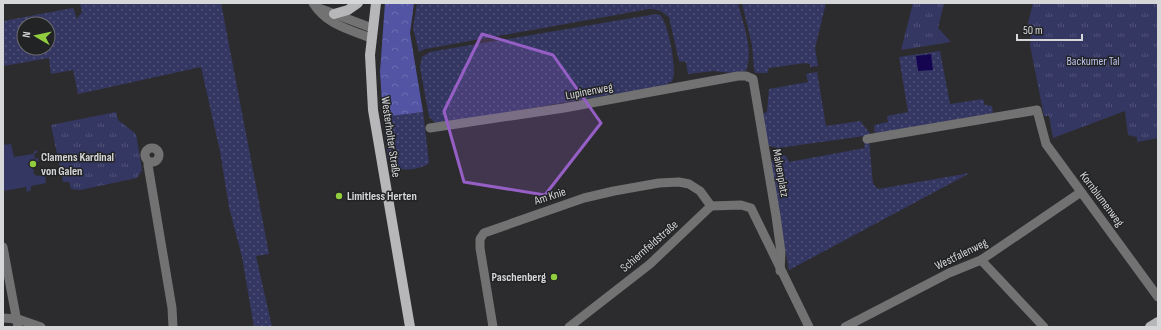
<svg xmlns="http://www.w3.org/2000/svg" width="1161" height="330" font-family="'Sofia Sans Condensed',sans-serif">
<style>
.grass{fill:url(#grass-dots);fill-rule:evenodd}
.forest{fill:url(#forest-crowns)}
.park{fill:url(#park-tufts)}
.garden{fill:#353763}
.water{fill:#150450}
.lines{fill:none;stroke-linecap:round;stroke-linejoin:round}
.minor{stroke:#727273;stroke-width:9}
.major{stroke:#b7b7ba;stroke-width:10}
.marked{fill:#965fc6;fill-opacity:0.2;stroke:#965fc6;stroke-width:3;stroke-linejoin:round}
.poi-dot{fill:#91cd3f;stroke:#222325;stroke-width:1.5}
.labels{text-anchor:middle;stroke-width:3;stroke-linejoin:round;paint-order:stroke}
.park-label{font-size:12px;fill:#bdc2ee;stroke:#222325}
.street-label{font-size:12px;fill:#d6d7d8;stroke:#222325}
.poi-label{font-size:12px;font-weight:bold;fill:#d6d7d8;stroke:#222325;text-anchor:start}
</style>
<defs>
<pattern id="grass-dots" width="8" height="8" patternUnits="userSpaceOnUse"><rect width="8" height="8" fill="#353763"/><path d="M2 2h.1M6 6h.1" fill="none" stroke="#525379" stroke-width="1.8" stroke-linecap="round"/></pattern>
<pattern id="forest-crowns" width="20" height="18" patternUnits="userSpaceOnUse"><rect width="20" height="18" fill="#5355a4"/><path d="M2 6a3 3 0 1 1 6 0M12 15a3 3 0 1 1 6 0" fill="none" stroke="#6b6db0"/></pattern>
<pattern id="park-tufts" width="24" height="20" patternUnits="userSpaceOnUse"><rect width="24" height="20" fill="#353763"/><path d="M3 7l-1-3M5 7V3M7 7l1-3M15 17l-1-3M17 17v-4M19 17l1-3" fill="none" stroke="#525379"/></pattern>
</defs>
<rect width="100%" height="100%" fill="#2c2c2f"/>
<g class="grass">
<path d="M 80,3 L 221,3 L 269,254 L 256,256 L 272,327 L 254,327 L 242,257 L 229,207 L 220,151 L 201,67 L 78,94 L 73,70 L 51,74 L 49,58 L 3,66 L 3,21 L 73,8 L 77,19 L 82,12 ZM 24,24 L 48,24 L 48,48 L 24,48 Z"/>
<path d="M 417,3 L 738,3 C 743,25 754,49 746,71 L 733,73 L 713,71 L 688,74 L 686,62 L 679,61 L 669,17 L 659,10 L 649,9 L 425,49 L 419,52 L 413,28 Z"/>
<polygon points="742,3 826,3 815,48 818,66 810,67 810,64 805,63 769,68 767,73 756,73 754,69 752,45"/>
<path d="M 656,14 L 660,15 C 668,22 678,72 672,81 C 668,85 662,85 657,87 L 437,124 L 429,117 L 420,67 L 422,57 L 430,52 Z"/>
<polygon points="940,51 950,104 983,99 985,105 992,106 993,113 875,134 874,125 888,122 887,116 908,112 899,57"/>
<polygon points="817,72 826,126 860,121 871,135 778,148 769,146 766,140 762,114 767,112 769,89 808,82 806,74"/>
<path d="M 423,112 L 429,163 C 422,169 406,171 397,168 L 388,159 L 383,117 Z"/>
<polygon points="869,141 873,184 878,189 970,173 789,270 770,167 773,159 781,155 786,156 789,162 865,148 864,142"/>
</g>
<polygon class="forest" points="385,3 414,3 410,33 423,112 383,117 380,72"/>
<g class="park">
<polygon points="913,3 944,3 938,28 951,42 901,50"/>
<polygon points="1033,3 1158,3 1158,138 1137,142 1137,137 1128,135 1125,111 1053,138 1049,116 1044,116 1030,45 1031,39 1030,33 1026,31"/>
<polygon points="116,112 118,120 136,134 142,170 137,178 80,190 71,189 69,182 63,182 51,125"/>
</g>
<polygon class="garden" points="11,144 14,157 33,154 34,151 37,150 37,153 34,154 35,159 38,158 39,161 35,162 33,166 34,174 37,176 45,175 46,183 31,186 31,190 27,192 26,187 3,191 3,145"/>
<polygon class="water" points="931,54 933,70 918,71 916,56"/>
<g class="lines">
<g class="minor">
<path d="M 313,3 C 327,25 348,29 371,38"/>
<polyline points="316,7 372,28"/>
<polyline points="430,128 564,108 738,76 746,76 753,79 776,216 781,252 780,271"/>
<polyline points="867,139 1037,110 1046,144 1158,297"/>
<circle cx="152" cy="155" r="7"/>
<polyline points="149,162 148,165 172,308 173,327"/>
<polyline points="3,247 18,327"/>
<polyline points="981,260 1044,327"/>
<polyline points="3,318 18,319 41,327"/>
<polyline points="493,327 480,248 480,239 484,233 584,198 614,191 659,183 679,182 689,184 700,191 711,206"/>
<polyline points="569,327 650,264 711,206 741,205 751,208 809,327"/>
<polyline points="845,327 949,273 981,260 1081,192"/>
</g>
<g class="major">
<polyline points="376,3 370,55 373,110 410,327"/>
<polyline points="334,14 348,10 358,3"/>
<polyline points="1150,327 1158,322"/>
</g>
</g>
<path class="marked" d="M 482,34 L 553,55 L 601,123 L 545,195 L 464,182 L 444,111 Z"/>
<g class="poi-dot">
<circle cx="33" cy="164" r="4"/>
<circle cx="339" cy="196" r="4"/>
<circle cx="554" cy="277" r="4"/>
</g>
<g class="labels">
<g class="park-label">
<text x="1093" y="65">Backumer Tal</text>
</g>
<g class="street-label">
<text transform="translate(589 91) rotate(-11)" y="4">Lupinenweg</text>
<text transform="translate(391 137) rotate(82)" y="4">Westerholter Straße</text>
<text transform="translate(781 173) rotate(80)" y="4">Malvenplatz</text>
<text transform="translate(550 196) rotate(-18)" y="4">Am Knie</text>
<text transform="translate(1102 199) rotate(53)" y="4">Kornblumenweg</text>
<text transform="translate(649 246) rotate(-41)" y="4">Schiernfeldstraße</text>
<text transform="translate(961 254) rotate(-26)" y="4">Westfalenweg</text>
</g>
<g class="poi-label">
<text x="41" y="161">Clamens Kardinal<tspan x="41" dy="14">von Galen</tspan></text>
<text x="347" y="200">Limitless Herten</text>
<text x="546" y="281" text-anchor="end">Paschenberg</text>
</g>
</g>
<rect width="1161" height="330" fill="none" stroke="#d6d7d8" stroke-width="8"/>
<g transform="translate(36 36) rotate(279)"><circle r="19" fill="#222325" stroke="#6a6b6d"/>
<path d="M0-3L7 15L0 10L-7 15Z" fill="#91cd3f"/>
<text y="-6" font-size="11" font-weight="bold" text-anchor="middle" fill="#d6d7d8">N</text>
</g>
<path d="M1017 34v6h65v-6" fill="none" stroke="#d6d7d8" stroke-width="2"/>
<text x="1023" y="34" font-size="12" fill="#d6d7d8" stroke="#222325" stroke-width="3" paint-order="stroke">50 m</text>
</svg>
